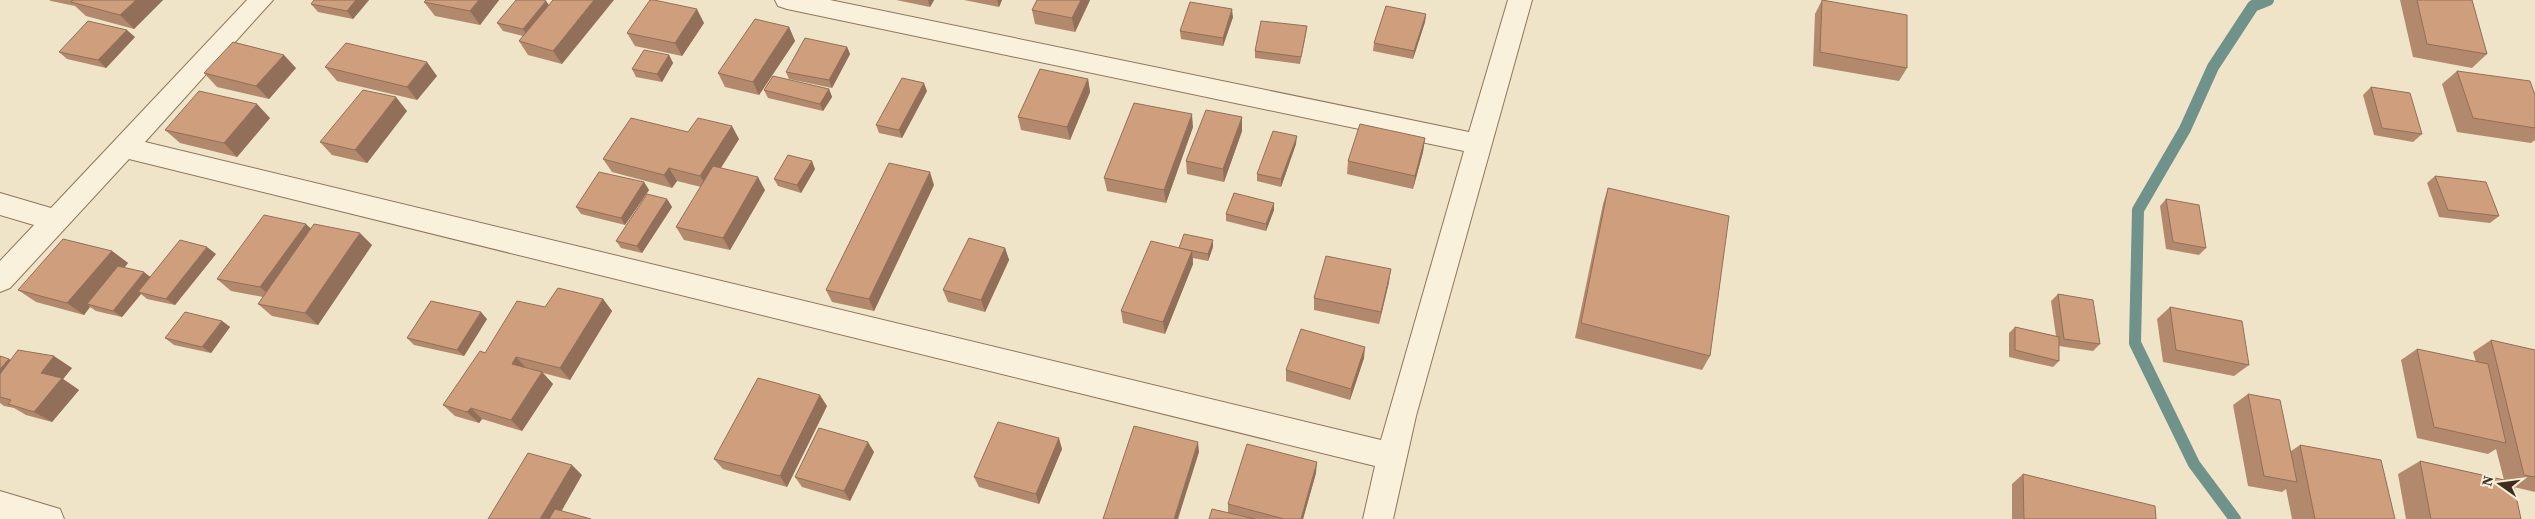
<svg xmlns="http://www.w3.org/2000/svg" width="2535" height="519" font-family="'Source Serif 4',serif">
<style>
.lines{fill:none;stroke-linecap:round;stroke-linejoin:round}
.stream{stroke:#6f938a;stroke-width:12}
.minor-casing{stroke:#8d765c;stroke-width:2}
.minor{fill:#faf1dc;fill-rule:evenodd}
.wall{fill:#b2896c}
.shaded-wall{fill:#916f58}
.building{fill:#cf9f7d;stroke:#916f58}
</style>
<rect width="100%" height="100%" fill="#f0e4c8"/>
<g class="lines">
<polyline class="stream" points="2235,519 2194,464 2135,343 2138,210 2185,129 2213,67 2253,6 2268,0"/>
<defs>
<g id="minor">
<polygon points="247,0 273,0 145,142 1381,440 1464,151 787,9 778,6 775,0 830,0 1469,132 1508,0 1532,0 1416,416 1393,519 1363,519 1375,466 129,159 10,288 0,292 0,261 34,225 0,215 0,193 51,208"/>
<polygon points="0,491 60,509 64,519 0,519"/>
</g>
</defs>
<use href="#minor" class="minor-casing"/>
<use href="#minor" class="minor"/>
</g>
<g class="wall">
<polygon points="49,0 163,0 134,29 86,16 75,6 51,1"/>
<polygon points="369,0 353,19 318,12 311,4"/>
<polygon points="499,0 480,25 435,16 424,2"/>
<polygon points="896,0 934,0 930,7"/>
<polygon points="964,0 1002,0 999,7"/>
<polygon points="1037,0 1090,0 1075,32 1035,24 1032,10"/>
<polygon points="1822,0 1907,68 1899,81 1813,66 1815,14"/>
<polygon points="2400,0 2472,0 2487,54 2472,68 2413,57"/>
<polygon points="546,1 549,5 562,64 528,55 519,41 523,36 503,31 497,23"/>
<polygon points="1426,14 1425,22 1413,59 1373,51 1374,43"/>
<polygon points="1233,17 1223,46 1181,39 1180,31"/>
<polygon points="704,23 682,56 635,46 627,33"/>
<polygon points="1307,26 1306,34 1300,64 1255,58 1255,51"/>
<polygon points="789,27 795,41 759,95 725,87 718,73"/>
<polygon points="135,37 106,68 67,59 59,52"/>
<polygon points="847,47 850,54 832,88 789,79 786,72"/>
<polygon points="669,55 673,63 662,82 636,77 632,69"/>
<polygon points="325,67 437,76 417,100 337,81"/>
<polygon points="296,68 269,99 217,87 204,73"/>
<polygon points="2457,71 2535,95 2535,140 2531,143 2457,132 2442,84"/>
<polygon points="1088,79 1090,92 1070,140 1021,130 1018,117"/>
<polygon points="2371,87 2422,134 2413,142 2374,135 2363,95"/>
<polygon points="829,89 832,97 823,111 768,98 764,90"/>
<polygon points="927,91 902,138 879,133 876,125"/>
<polygon points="407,111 367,163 332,155 320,142"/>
<polygon points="270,118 237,157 180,143 165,130"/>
<polygon points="1193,127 1166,203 1107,191 1104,178"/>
<polygon points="1242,131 1224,182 1187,174 1186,161"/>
<polygon points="688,132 739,139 721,168 765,190 730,250 684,240 676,227 701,187 677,181 672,188 612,172 603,159"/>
<polygon points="1425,138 1423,152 1413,189 1347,174 1348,161"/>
<polygon points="1296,144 1281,187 1257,181 1257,174"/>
<polygon points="815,169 801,193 778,186 774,179"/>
<polygon points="2435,176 2499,216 2490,223 2439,217 2427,183"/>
<polygon points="644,182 649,190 625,225 581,214 576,207"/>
<polygon points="934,185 874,311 832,302 826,290"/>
<polygon points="1608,188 1710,356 1702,370 1575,338 1603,204"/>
<polygon points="667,199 672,207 642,253 621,248 616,241"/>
<polygon points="2166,199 2206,248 2199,255 2166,249 2160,206"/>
<polygon points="1274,210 1266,231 1226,221 1226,214"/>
<polygon points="311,229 372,245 318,325 272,316 258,304 263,297 231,291 217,279"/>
<polygon points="1213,247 1208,261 1193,258 1193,264 1165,334 1123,323 1121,311 1179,248"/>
<polygon points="1005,248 1009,260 985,312 948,302 943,290"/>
<polygon points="112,251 128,263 124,268 150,277 216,254 175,305 147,299 141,294 122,317 96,311 90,307 84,315 36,302 18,290"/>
<polygon points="1389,282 1379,324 1314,310 1314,298"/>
<polygon points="2058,294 2100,344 2093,351 2059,346 2059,361 2053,367 2009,357 2009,333 2015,327 2056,336 2051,301"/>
<polygon points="603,299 612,311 570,380 543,373 553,384 522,431 482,419 479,423 455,416 443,405 485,353 545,307"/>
<polygon points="2170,307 2249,365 2234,376 2163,362 2157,319"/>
<polygon points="487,319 464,356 414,345 407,338"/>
<polygon points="222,321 230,327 211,353 174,345 165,338"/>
<polygon points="2491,340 2535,350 2535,492 2514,487 2521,519 2406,519 2398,474 2420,461 2504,480 2496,449 2488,454 2417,438 2401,360 2417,349 2476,362 2473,352"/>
<polygon points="0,356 11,360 72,368 63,379 79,390 52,422 26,415 14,408 4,406 0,403"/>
<polygon points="1364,358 1350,400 1286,381 1286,370"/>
<polygon points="2248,394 2291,451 2300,445 2395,519 2292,519 2286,489 2282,492 2248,486 2233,405"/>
<polygon points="827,406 787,487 723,469 714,459"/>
<polygon points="1062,449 1039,504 979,487 974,477"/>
<polygon points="874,452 850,501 802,487 795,477"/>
<polygon points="1316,473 1303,519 1209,519 1228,512 1228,504"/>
<polygon points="2023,474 2156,519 2012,519 2012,484"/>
</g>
<g class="shaded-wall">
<polygon points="136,0 163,0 134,29 120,15"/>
<polygon points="356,0 369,0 353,19 347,11"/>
<polygon points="479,0 499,0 480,25 470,11"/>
<polygon points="594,0 614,0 562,64 553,51"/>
<polygon points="928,0 934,0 930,7"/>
<polygon points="997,0 1002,0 999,7"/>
<polygon points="1081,0 1090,0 1075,32 1072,18"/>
<polygon points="546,1 551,9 528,37 523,29"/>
<polygon points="697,9 704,23 682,56 675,43"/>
<polygon points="1232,9 1233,17 1223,46 1223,38"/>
<polygon points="1426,14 1425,22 1413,59 1414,51"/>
<polygon points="789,27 795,41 759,95 753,82"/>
<polygon points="127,30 135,37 106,68 98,60"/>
<polygon points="847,47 850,54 832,88 829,80"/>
<polygon points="284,55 296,68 269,99 256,86"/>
<polygon points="669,55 673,63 662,82 657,74"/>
<polygon points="427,62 437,76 417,100 407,87"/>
<polygon points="1088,79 1090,92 1070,140 1067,127"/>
<polygon points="924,83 927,91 902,138 899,130"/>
<polygon points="829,89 832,97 823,111 820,104"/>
<polygon points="396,97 407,111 367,163 355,150"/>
<polygon points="257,104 270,118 237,157 224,143"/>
<polygon points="1192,114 1193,127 1166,203 1164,190"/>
<polygon points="1242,117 1242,131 1224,182 1223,169"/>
<polygon points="732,126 739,139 708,188 700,176"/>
<polygon points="1297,136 1296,144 1281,187 1281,179"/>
<polygon points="1425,138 1423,152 1413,189 1415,176"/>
<polygon points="812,161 815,169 801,193 797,185"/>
<polygon points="669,168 677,181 672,188 664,175"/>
<polygon points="930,172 934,185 874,311 869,299"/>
<polygon points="758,177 765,190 730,250 723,238"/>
<polygon points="644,182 649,190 625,225 621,218"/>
<polygon points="667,199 672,207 642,253 637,246"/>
<polygon points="1274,203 1274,210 1266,231 1266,224"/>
<polygon points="306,224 319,236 274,299 260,287"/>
<polygon points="360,233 372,245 318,325 305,313"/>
<polygon points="1213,240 1213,247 1208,261 1208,254"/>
<polygon points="207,247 216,254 175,305 166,299"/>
<polygon points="1005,248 1009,260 985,312 981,300"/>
<polygon points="112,251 128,263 92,306 87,304 90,307 84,315 67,303"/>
<polygon points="1192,251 1193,264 1165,334 1163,322"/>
<polygon points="1391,269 1389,282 1379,324 1381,312"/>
<polygon points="144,272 153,279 138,292 141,294 122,317 113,311"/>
<polygon points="603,299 612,311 570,380 560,368"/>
<polygon points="481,312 487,319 464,356 457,350"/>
<polygon points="222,321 230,327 211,353 202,347"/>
<polygon points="1365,347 1364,358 1350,400 1351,389"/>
<polygon points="54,356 72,368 63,379 79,390 52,422 34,412 41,373"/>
<polygon points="516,357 527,369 512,364"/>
<polygon points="9,359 27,370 0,397 0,369"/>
<polygon points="542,372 553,384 522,431 511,420"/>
<polygon points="820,395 827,406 787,487 780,476"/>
<polygon points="471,408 482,419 479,423 467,412"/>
<polygon points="1059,438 1062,449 1039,504 1036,494"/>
<polygon points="868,442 874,452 850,501 844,491"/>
<polygon points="1198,442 1199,452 1178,519 1174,519"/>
<polygon points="1317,462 1316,473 1303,519 1301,519"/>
<polygon points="572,465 582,475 557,519 540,519"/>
</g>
<g class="building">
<polygon points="73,0 136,0 120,15 71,2"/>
<polygon points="314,0 356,0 347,11 311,4"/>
<polygon points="426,0 479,0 470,11 424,2"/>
<polygon points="516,0 543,0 546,1 523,29 497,23"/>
<polygon points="553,0 594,0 553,51 519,41"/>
<polygon points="650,0 654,0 697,9 675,43 627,33"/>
<polygon points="1037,0 1081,0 1072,18 1032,10"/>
<polygon points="1822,0 1907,15 1907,68 1820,52"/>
<polygon points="2417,0 2472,0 2487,54 2427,44"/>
<polygon points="1190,2 1232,9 1223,38 1180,31"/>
<polygon points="1386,6 1426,14 1414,51 1374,43"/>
<polygon points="755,19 789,27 753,82 718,73"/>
<polygon points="88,21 127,30 98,60 59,52"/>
<polygon points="1261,21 1307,26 1301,57 1255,51"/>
<polygon points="805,38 847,47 829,80 786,72"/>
<polygon points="233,42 284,55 256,86 204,73"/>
<polygon points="346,43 427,62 407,87 325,67"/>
<polygon points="644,50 669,55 657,74 632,69"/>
<polygon points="1040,69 1088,79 1067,127 1018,117"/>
<polygon points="2457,71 2530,81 2535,95 2535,128 2473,118"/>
<polygon points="773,76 829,89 820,104 764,90"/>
<polygon points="902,78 924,83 899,130 876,125"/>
<polygon points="2371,87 2410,93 2422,134 2382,128"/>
<polygon points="363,90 396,97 355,150 320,142"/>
<polygon points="199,91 257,104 224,143 165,130"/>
<polygon points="1134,103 1192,114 1164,190 1104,178"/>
<polygon points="1206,110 1242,117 1223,169 1186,161"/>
<polygon points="631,118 688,132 698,118 732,126 700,176 669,168 664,175 603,159"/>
<polygon points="1360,124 1425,138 1415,176 1348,161"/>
<polygon points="1273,131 1297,136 1281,179 1257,174"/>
<polygon points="788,155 812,161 797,185 774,179"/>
<polygon points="889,163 930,172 869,299 826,290"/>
<polygon points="713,166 758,177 723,238 676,227"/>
<polygon points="599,172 644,182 621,218 576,207"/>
<polygon points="2435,176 2486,182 2499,216 2448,210"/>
<polygon points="1608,188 1729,216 1710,356 1581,323"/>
<polygon points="1234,193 1274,203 1266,224 1226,214"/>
<polygon points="647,194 667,199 637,246 616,241"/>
<polygon points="2166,199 2199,205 2206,248 2173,242"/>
<polygon points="264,215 306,224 260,287 217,279"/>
<polygon points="314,224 360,233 305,313 258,304"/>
<polygon points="1184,234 1213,240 1208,254 1179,248"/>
<polygon points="969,238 1005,248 981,300 943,290"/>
<polygon points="63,239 112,251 67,303 18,290"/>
<polygon points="180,240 207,247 166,299 138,292"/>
<polygon points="1151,241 1192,251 1163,322 1121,311"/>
<polygon points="1326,256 1391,269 1381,312 1314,298"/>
<polygon points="118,266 144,272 113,311 87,304"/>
<polygon points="558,288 603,299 560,368 516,357 512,364 542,372 511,420 471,408 467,412 443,405 480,351 485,353 517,301 545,307"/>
<polygon points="2058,294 2093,300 2100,344 2064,339"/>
<polygon points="431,301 481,312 457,350 407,338"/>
<polygon points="2170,307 2242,321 2249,365 2176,350"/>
<polygon points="185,312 222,321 202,347 165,338"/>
<polygon points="2015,327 2059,337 2059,361 2015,350"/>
<polygon points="1301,329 1365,347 1351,389 1286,370"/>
<polygon points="2491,340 2535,350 2535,477 2524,475"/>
<polygon points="2417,349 2488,364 2506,443 2434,427"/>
<polygon points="18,350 54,356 41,373 62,378 34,412 8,404 11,400 0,397 0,374"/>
<polygon points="0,356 9,359 0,369"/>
<polygon points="758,378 820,395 780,476 714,459"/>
<polygon points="2248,394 2280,400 2297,482 2264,476"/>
<polygon points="998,422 1059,438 1036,494 974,477"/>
<polygon points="1134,426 1198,442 1174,519 1103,519"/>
<polygon points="819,428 868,442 844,491 795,477"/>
<polygon points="1247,444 1317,462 1301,519 1284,519 1228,504"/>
<polygon points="2300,445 2381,460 2395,519 2315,519"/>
<polygon points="528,453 572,465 540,519 488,519"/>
<polygon points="2420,461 2513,482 2521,519 2431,519"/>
<polygon points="2023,474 2155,506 2156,519 2024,519"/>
<polygon points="555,509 591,519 549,519"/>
<polygon points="1212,509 1255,519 1209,519"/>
</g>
<g transform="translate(2500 484) rotate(284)" stroke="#f7eed8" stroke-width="4" paint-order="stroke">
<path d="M0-4L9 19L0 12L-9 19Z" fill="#3d2e20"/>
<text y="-8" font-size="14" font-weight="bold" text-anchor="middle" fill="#3d2e20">N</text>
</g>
</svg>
